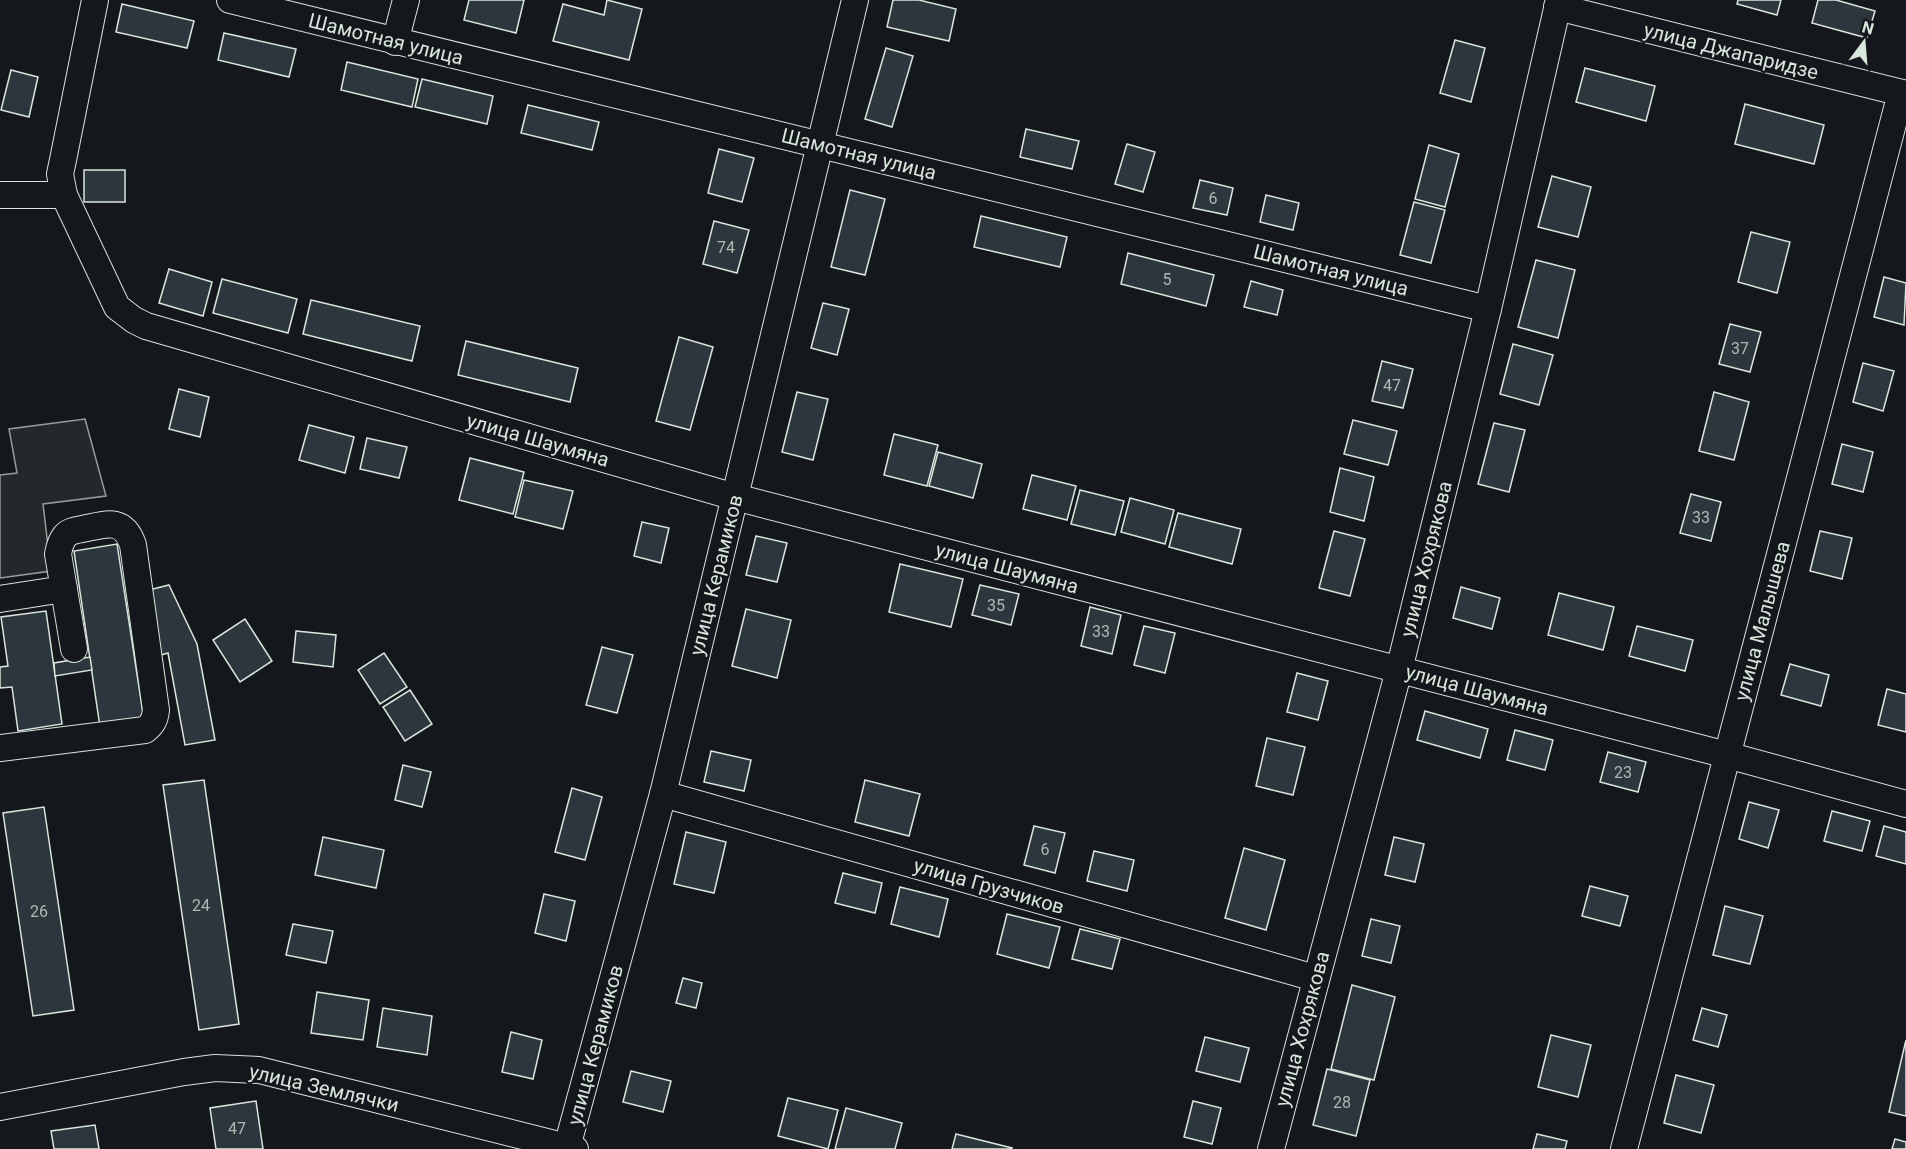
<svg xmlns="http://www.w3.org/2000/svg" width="1906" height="1149" font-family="Roboto,sans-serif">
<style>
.parking{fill:#24282b;stroke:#939e99;stroke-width:1.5}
.building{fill:#2c363c;stroke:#d8e6dc;stroke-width:1.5}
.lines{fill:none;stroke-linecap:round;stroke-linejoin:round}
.minor-casing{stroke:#d8e6dc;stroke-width:28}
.minor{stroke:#14181c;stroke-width:26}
.labels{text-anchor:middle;stroke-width:4.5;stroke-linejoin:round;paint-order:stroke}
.number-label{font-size:16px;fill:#adbab4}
.street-label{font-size:20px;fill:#d8e6dc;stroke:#14181c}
</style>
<rect width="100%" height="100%" fill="#14181c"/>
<polygon class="parking" points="85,419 106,496 43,504 51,571 0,578 0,475 17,473 9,429"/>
<g class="building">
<polygon points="469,0 524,0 516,33 464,20"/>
<polygon points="607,0 642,9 629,60 553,41 563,4 604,15"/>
<polygon points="893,0 919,0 956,9 949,41 887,27"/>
<polygon points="1738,0 1781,0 1777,15 1737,4"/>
<polygon points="1818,0 1836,0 1875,11 1867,38 1812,23"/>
<polygon points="122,4 194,21 187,48 116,32"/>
<polygon points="224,33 296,49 289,77 218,60"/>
<polygon points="1455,40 1485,48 1471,102 1440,93"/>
<polygon points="886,48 913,56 892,127 865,119"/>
<polygon points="347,62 418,79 412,107 341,90"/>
<polygon points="1585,68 1655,86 1646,121 1576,102"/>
<polygon points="11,70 38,77 29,117 1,110"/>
<polygon points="422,79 493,96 487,124 415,107"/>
<polygon points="1745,104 1824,125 1814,164 1735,144"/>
<polygon points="528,105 599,122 592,150 521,133"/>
<polygon points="1026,129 1079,141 1072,169 1020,157"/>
<polygon points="1127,144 1155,152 1143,192 1115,184"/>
<polygon points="1429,145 1459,154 1445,207 1415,199"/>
<polygon points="719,149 754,158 742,202 708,193"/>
<rect x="84" y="170" width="41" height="32"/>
<polygon points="1552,176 1591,187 1578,237 1538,227"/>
<polygon points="1200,180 1233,188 1227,215 1193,208"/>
<polygon points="850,190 885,199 865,275 831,267"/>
<polygon points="1266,195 1299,203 1293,230 1260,222"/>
<polygon points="1414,202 1445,210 1431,263 1400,255"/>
<polygon points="981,216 1067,237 1060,267 974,247"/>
<polygon points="714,221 749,230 737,273 703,264"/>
<polygon points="1751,232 1790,242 1777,293 1738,282"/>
<polygon points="1128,253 1214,275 1206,306 1121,284"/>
<polygon points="1536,260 1575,270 1558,338 1518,327"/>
<polygon points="169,269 212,282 203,316 159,303"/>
<polygon points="1884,277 1906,283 1904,325 1874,317"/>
<polygon points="222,279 297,299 288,333 213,313"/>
<polygon points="1251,281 1283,290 1277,315 1244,307"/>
<polygon points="311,300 420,326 412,361 303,334"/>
<polygon points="823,303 849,309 837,355 811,348"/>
<polygon points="1730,324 1761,332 1750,372 1719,364"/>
<polygon points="679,337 713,347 690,430 656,421"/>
<polygon points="466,341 578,368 570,402 458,375"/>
<polygon points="1513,344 1553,355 1539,405 1500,394"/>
<polygon points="1382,361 1413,369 1403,408 1372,401"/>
<polygon points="1863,363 1894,371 1883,411 1853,402"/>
<polygon points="179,389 209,397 200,437 169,429"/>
<polygon points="797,392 828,399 813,460 782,452"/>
<polygon points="1714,392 1749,402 1734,460 1699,451"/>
<polygon points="1353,420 1397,431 1388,465 1344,454"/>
<polygon points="1494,423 1525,430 1509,492 1478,484"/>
<polygon points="309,425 354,437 345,473 299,460"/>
<polygon points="894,434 938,445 927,486 884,475"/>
<polygon points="367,438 407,447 399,478 360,469"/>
<polygon points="1842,444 1873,452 1863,492 1832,484"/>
<polygon points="938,452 982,464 973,498 929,486"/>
<polygon points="470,458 524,472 513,514 459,500"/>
<polygon points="1340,468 1374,477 1364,521 1330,512"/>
<polygon points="1032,475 1076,486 1067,520 1023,509"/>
<polygon points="524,480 573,491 563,529 515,517"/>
<polygon points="1080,490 1124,501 1115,535 1071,524"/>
<polygon points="1691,494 1721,502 1711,541 1680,533"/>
<polygon points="1130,498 1174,510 1165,544 1121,532"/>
<polygon points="1178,513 1241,529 1232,564 1169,547"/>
<polygon points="642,522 669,528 661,563 634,556"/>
<polygon points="1334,531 1365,539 1350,596 1319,588"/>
<polygon points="1820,531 1852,538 1842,579 1810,571"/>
<polygon points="756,536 787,543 777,582 746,575"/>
<polygon points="117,544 144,720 100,727 74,551"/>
<polygon points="900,564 963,579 951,627 889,612"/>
<polygon points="169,585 197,644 215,740 185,745 168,653 161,655 145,591"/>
<polygon points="980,585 1019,594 1011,625 972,615"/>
<polygon points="1461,587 1500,598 1492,629 1453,618"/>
<polygon points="1559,593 1614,607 1603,650 1548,635"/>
<polygon points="1090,607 1121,615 1112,654 1081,646"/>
<polygon points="746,609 791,620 777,678 732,666"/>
<polygon points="46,611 62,724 18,731 12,687 0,688 0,667 8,666 1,617"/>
<polygon points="245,619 272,661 240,682 213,640"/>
<polygon points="1144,626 1175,633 1165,673 1134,665"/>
<polygon points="1637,626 1693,640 1685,671 1629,656"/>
<polygon points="296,631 336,635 333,667 293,662"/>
<polygon points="602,647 633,655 617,713 586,705"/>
<polygon points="384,653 407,687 380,704 358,670"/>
<polygon points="90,657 92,670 55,676 54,663"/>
<polygon points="1790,664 1829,675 1821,706 1781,695"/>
<polygon points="1297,673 1328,681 1318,720 1287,712"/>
<polygon points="1887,689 1906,694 1906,732 1878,725"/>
<polygon points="410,690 432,724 405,741 383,707"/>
<polygon points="1425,711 1488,729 1480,758 1417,740"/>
<polygon points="1515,730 1553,740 1545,770 1507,760"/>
<polygon points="1267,738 1305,747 1293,795 1256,786"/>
<polygon points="711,751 751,760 744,791 704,782"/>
<polygon points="1608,752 1646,762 1638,792 1600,782"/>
<polygon points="403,765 431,772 422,807 395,800"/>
<polygon points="204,780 239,1024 199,1030 163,785"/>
<polygon points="865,780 920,794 909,836 855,822"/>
<polygon points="572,788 602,797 585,860 555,852"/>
<polygon points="1749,802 1779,810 1768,848 1739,839"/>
<polygon points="44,807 74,1010 33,1016 3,813"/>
<polygon points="1832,811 1870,821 1862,851 1824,841"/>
<polygon points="1034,826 1065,833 1055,873 1024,865"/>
<polygon points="1884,826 1906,832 1906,864 1876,856"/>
<polygon points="686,832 726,842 714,893 674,884"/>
<polygon points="323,837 384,850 376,888 315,875"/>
<polygon points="1394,837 1424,844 1415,882 1385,875"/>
<polygon points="1244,848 1285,860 1266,930 1225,918"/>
<polygon points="1094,851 1134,860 1127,891 1087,881"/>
<polygon points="843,873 882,883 875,913 835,903"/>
<polygon points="1590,886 1628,896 1620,926 1582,916"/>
<polygon points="900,887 948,899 939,937 891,924"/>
<polygon points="544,894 575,901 566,941 535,933"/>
<polygon points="1725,906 1763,916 1750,964 1713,955"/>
<polygon points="1007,914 1060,927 1049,968 997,954"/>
<polygon points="1371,919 1400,926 1391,963 1362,956"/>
<polygon points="293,924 333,931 326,963 286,955"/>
<polygon points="1080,929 1120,939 1112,969 1072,959"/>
<polygon points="683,978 702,983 696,1008 676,1003"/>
<polygon points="1352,985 1395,997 1374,1080 1331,1069"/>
<polygon points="317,992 369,1000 363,1040 311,1033"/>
<polygon points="383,1008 432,1016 427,1055 377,1047"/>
<polygon points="1702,1008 1727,1015 1718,1047 1693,1040"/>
<polygon points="511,1032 542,1040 533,1079 502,1072"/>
<polygon points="1551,1035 1591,1045 1578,1097 1538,1087"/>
<polygon points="1205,1037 1249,1048 1240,1082 1196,1071"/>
<polygon points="1906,1040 1906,1116 1889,1112"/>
<polygon points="1327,1069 1370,1080 1356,1136 1313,1125"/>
<polygon points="631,1071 671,1081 663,1112 623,1102"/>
<polygon points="1676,1075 1714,1085 1701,1133 1664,1123"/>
<polygon points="788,1098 838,1110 828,1149 778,1136"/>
<polygon points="256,1101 263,1149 216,1149 210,1108"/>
<polygon points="1193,1101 1221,1108 1212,1144 1184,1137"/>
<polygon points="846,1108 902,1123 895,1149 835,1149"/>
<polygon points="95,1125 99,1149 54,1149 51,1131"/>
<polygon points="956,1134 1012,1148 1011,1149 952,1149"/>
<polygon points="1537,1134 1567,1141 1565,1149 1533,1149"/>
<polygon points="1895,1139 1906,1142 1906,1149 1892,1149"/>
</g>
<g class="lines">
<defs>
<g id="minor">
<polyline points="95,0 63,160 60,174 64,195 117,307 134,320 146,326 735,497 1727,755 1906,804"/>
<polyline points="230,0 1488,309"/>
<polyline points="1557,7 1906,94"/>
<polyline points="395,42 406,0"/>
<polyline points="0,195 64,195"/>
<polyline points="0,599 64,589"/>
<path d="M 0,748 L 145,730 C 153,724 155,719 156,710 L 133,545 C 124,519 109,523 87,528 C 79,530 70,530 65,536 C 61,541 59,548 58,554 L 74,649"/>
<polyline points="663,794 1315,978"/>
<polyline points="0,1107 184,1072 215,1068 259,1070 575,1149"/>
<polyline points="567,1147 663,794 855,0"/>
<polyline points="1271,1149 1399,670 1488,309 1559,0"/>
<polyline points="1624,1149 1901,93"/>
</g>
</defs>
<use href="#minor" class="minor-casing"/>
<use href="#minor" class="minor"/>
</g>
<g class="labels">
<g class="number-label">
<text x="1213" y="204">6</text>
<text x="726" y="253">74</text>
<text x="1167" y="285">5</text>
<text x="1740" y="354">37</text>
<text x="1392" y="391">47</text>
<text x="1701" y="523">33</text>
<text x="996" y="611">35</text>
<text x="1101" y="637">33</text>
<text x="1623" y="778">23</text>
<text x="1045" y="855">6</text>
<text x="201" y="911">24</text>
<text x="39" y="917">26</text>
<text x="1342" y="1108">28</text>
<text x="237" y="1134">47</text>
</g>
<g class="street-label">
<text transform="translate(386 39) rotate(14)" y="7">Шамотная улица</text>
<text transform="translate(1731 51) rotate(14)" y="7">улица Джапаридзе</text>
<text transform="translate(859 154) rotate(14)" y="7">Шамотная улица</text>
<text transform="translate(1331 270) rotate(14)" y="7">Шамотная улица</text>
<text transform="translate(538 440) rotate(16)" y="7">улица Шаумяна</text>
<text transform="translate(1426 559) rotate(-76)" y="7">улица Хохрякова</text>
<text transform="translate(1007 568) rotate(15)" y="7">улица Шаумяна</text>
<text transform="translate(716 575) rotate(-76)" y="7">улица Керамиков</text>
<text transform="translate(1762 621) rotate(-75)" y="7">улица Малышева</text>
<text transform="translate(1477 690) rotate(15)" y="7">улица Шаумяна</text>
<text transform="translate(989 886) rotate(16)" y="7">улица Грузчиков</text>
<text transform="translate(1302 1029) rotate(-75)" y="7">улица Хохрякова</text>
<text transform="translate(595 1045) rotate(-75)" y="7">улица Керамиков</text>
<text transform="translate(324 1088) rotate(13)" y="7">улица Землячки</text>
</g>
</g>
<g transform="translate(1864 42) rotate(16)" stroke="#14181c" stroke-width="4.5" paint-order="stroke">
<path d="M0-4.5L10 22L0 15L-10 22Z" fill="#d8e6dc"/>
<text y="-9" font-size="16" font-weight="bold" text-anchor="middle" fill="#d8e6dc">N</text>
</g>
</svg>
